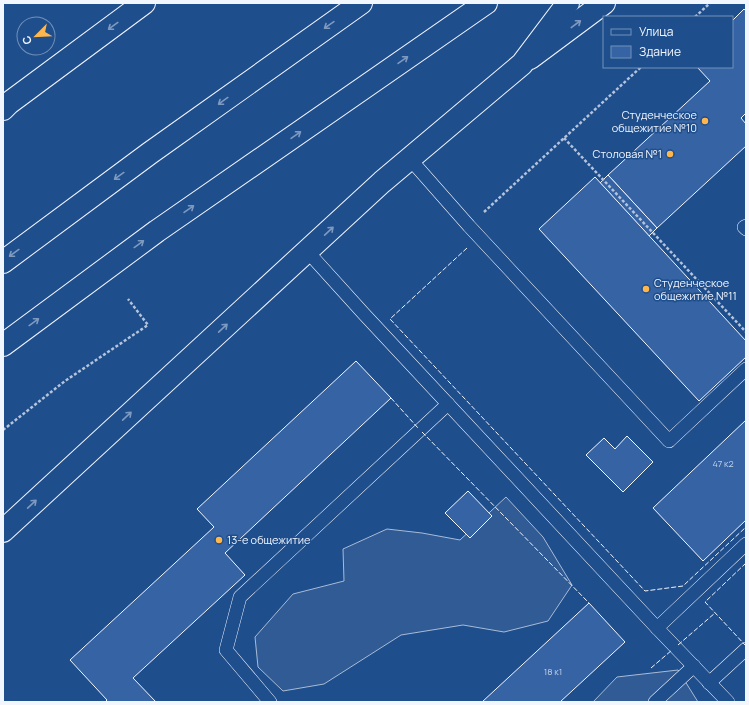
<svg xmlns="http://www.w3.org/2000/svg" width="749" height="705" font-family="Manrope,sans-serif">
<rect width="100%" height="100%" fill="#1f4e8c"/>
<g fill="#305b95" stroke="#a8bbd7">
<path d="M 506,497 L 543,537 L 572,585 L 548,621 L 504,632 L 463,625 L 401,635 L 324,684 L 283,691 L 258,667 L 255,637 L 293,594 L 344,581 L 343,549 L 387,529 L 422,533 L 460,540 Z"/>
<path d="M 678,670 L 698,702 L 593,702 L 617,677 Z"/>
</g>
<g fill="#3563a3" stroke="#f2f6ff">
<path d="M 744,9 L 746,11 L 746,113 L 741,118 L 746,124 L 746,146 L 657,228 L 608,175 L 710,81 L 697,67 L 732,67 L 732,21 Z"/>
<path d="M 608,175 L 657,228 L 649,236 L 600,183 Z"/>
<path d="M 595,177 L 746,341 L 746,357 L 699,401 L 539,229 Z"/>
<path d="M 356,361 L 391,398 L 225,553 L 245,575 L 133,678 L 156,702 L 105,702 L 107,700 L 70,660 L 214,527 L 197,509 Z"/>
<path d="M 746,420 L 746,520 L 703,561 L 653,508 Z"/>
<path d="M 627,436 L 653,462 L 623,492 L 586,455 L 604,438 L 615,449 Z"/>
<path d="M 468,491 L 492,516 L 470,538 L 445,513 Z"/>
<path d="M 589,603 L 625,642 L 560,702 L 482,702 Z"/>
</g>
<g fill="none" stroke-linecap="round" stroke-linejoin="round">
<g stroke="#f2f6ff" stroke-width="14">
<g id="service">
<path d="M 410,159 L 469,226 L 669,441 L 746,369"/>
<path d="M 746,226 L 744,227 L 746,229"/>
<path d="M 307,251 L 364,314 L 657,628 L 728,702"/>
<path d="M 657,628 L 746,544"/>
<path d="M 709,683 L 746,649"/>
<path d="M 270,702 L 226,650 L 240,597 L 448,404"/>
<path d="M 655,702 L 694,666"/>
</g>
</g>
<g stroke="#f2f6ff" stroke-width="24">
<path id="minor" d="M 530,58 L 604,3"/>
</g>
<g stroke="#f2f6ff" stroke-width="24">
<g id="primary">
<path d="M 3,109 L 9,103 L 144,3"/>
<path d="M 3,262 L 150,153 L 361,3"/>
<path d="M 3,345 L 157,231 L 486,3"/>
<path d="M 3,531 L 382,182 L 522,64 L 568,3"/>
</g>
</g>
<g stroke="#b3c4dc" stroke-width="2.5" stroke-dasharray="3 2" stroke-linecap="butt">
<path d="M 695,17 L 710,3"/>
<path d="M 564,138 L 746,332"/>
<path d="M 484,212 L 641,67"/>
<path d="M 3,430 L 65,381 L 148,325 L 128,299"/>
</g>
<use href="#service" stroke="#1f4e8c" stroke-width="13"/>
<use href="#minor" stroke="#1f4e8c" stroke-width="22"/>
<use href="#primary" stroke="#1f4e8c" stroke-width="22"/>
<g stroke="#f2f6ff" stroke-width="1" stroke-dasharray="5 2" stroke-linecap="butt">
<path d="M 467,248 L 390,319 L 645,591 L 683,586 L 746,527"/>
<path d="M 391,398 L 418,428"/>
<path d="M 422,432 L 589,603"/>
<path d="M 746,563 L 705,602 L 746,646"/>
<path d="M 678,645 L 715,613"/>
<path d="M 651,668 L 672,650"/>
</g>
</g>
<defs><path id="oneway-shaft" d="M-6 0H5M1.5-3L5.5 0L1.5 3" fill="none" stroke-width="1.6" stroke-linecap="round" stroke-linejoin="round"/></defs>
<g stroke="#7e9ac0">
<use href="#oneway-shaft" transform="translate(576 24) rotate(-37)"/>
<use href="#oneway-shaft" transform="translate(329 25) rotate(145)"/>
<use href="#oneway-shaft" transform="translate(113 26) rotate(144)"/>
<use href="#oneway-shaft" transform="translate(403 60) rotate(-35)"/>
<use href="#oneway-shaft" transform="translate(223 101) rotate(144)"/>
<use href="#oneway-shaft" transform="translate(296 135) rotate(-35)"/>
<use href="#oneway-shaft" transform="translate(119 176) rotate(144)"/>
<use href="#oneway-shaft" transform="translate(189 209) rotate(-35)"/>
<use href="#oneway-shaft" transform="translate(329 231) rotate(-43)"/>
<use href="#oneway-shaft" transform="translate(139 244) rotate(-36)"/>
<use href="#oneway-shaft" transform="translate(14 253) rotate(144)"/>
<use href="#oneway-shaft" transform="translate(34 322) rotate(-36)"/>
<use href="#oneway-shaft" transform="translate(223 328) rotate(-43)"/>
<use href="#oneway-shaft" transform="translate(127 416) rotate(-43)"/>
<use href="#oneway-shaft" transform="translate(32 504) rotate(-43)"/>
</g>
<g fill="#ffb74d" stroke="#1f4e8c" stroke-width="1.5">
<circle cx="705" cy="121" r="4"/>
<circle cx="670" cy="154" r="4"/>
<circle cx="646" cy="289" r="4"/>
<circle cx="219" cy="540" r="4"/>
</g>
<g text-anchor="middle" stroke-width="3" stroke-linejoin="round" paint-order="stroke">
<g font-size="9" fill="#c3d1e8">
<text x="723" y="467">47 к2</text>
<text x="553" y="675">18 к1</text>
</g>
<g font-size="11" fill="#f2f6ff" stroke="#1f4e8c" text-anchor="end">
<text x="697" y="119">Студенческое<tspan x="697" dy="13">общежитие №10</tspan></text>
<text x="662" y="158">Столовая №1</text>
<text x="654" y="287" text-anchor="start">Студенческое<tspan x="654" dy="13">общежитие №11</tspan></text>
<text x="227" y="544" text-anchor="start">13-е общежитие</text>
</g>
</g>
<rect width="749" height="705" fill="none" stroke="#f2f6ff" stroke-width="8"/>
<rect x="603" y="16" width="130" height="52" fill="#1f4e8c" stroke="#7391ba"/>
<rect x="611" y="29" width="20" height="6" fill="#1f4e8c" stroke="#7391ba"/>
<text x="639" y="36" font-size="12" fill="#f2f6ff">Улица</text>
<rect x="611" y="46" width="20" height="12" fill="#3563a3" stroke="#7391ba"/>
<text x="639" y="56" font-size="12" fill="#f2f6ff">Здание</text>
<g transform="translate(36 36) rotate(246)"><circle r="19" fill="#1f4e8c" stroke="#7391ba"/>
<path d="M0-3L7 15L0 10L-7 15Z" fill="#ffb74d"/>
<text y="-6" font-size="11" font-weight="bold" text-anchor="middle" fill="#f2f6ff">С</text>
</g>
</svg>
